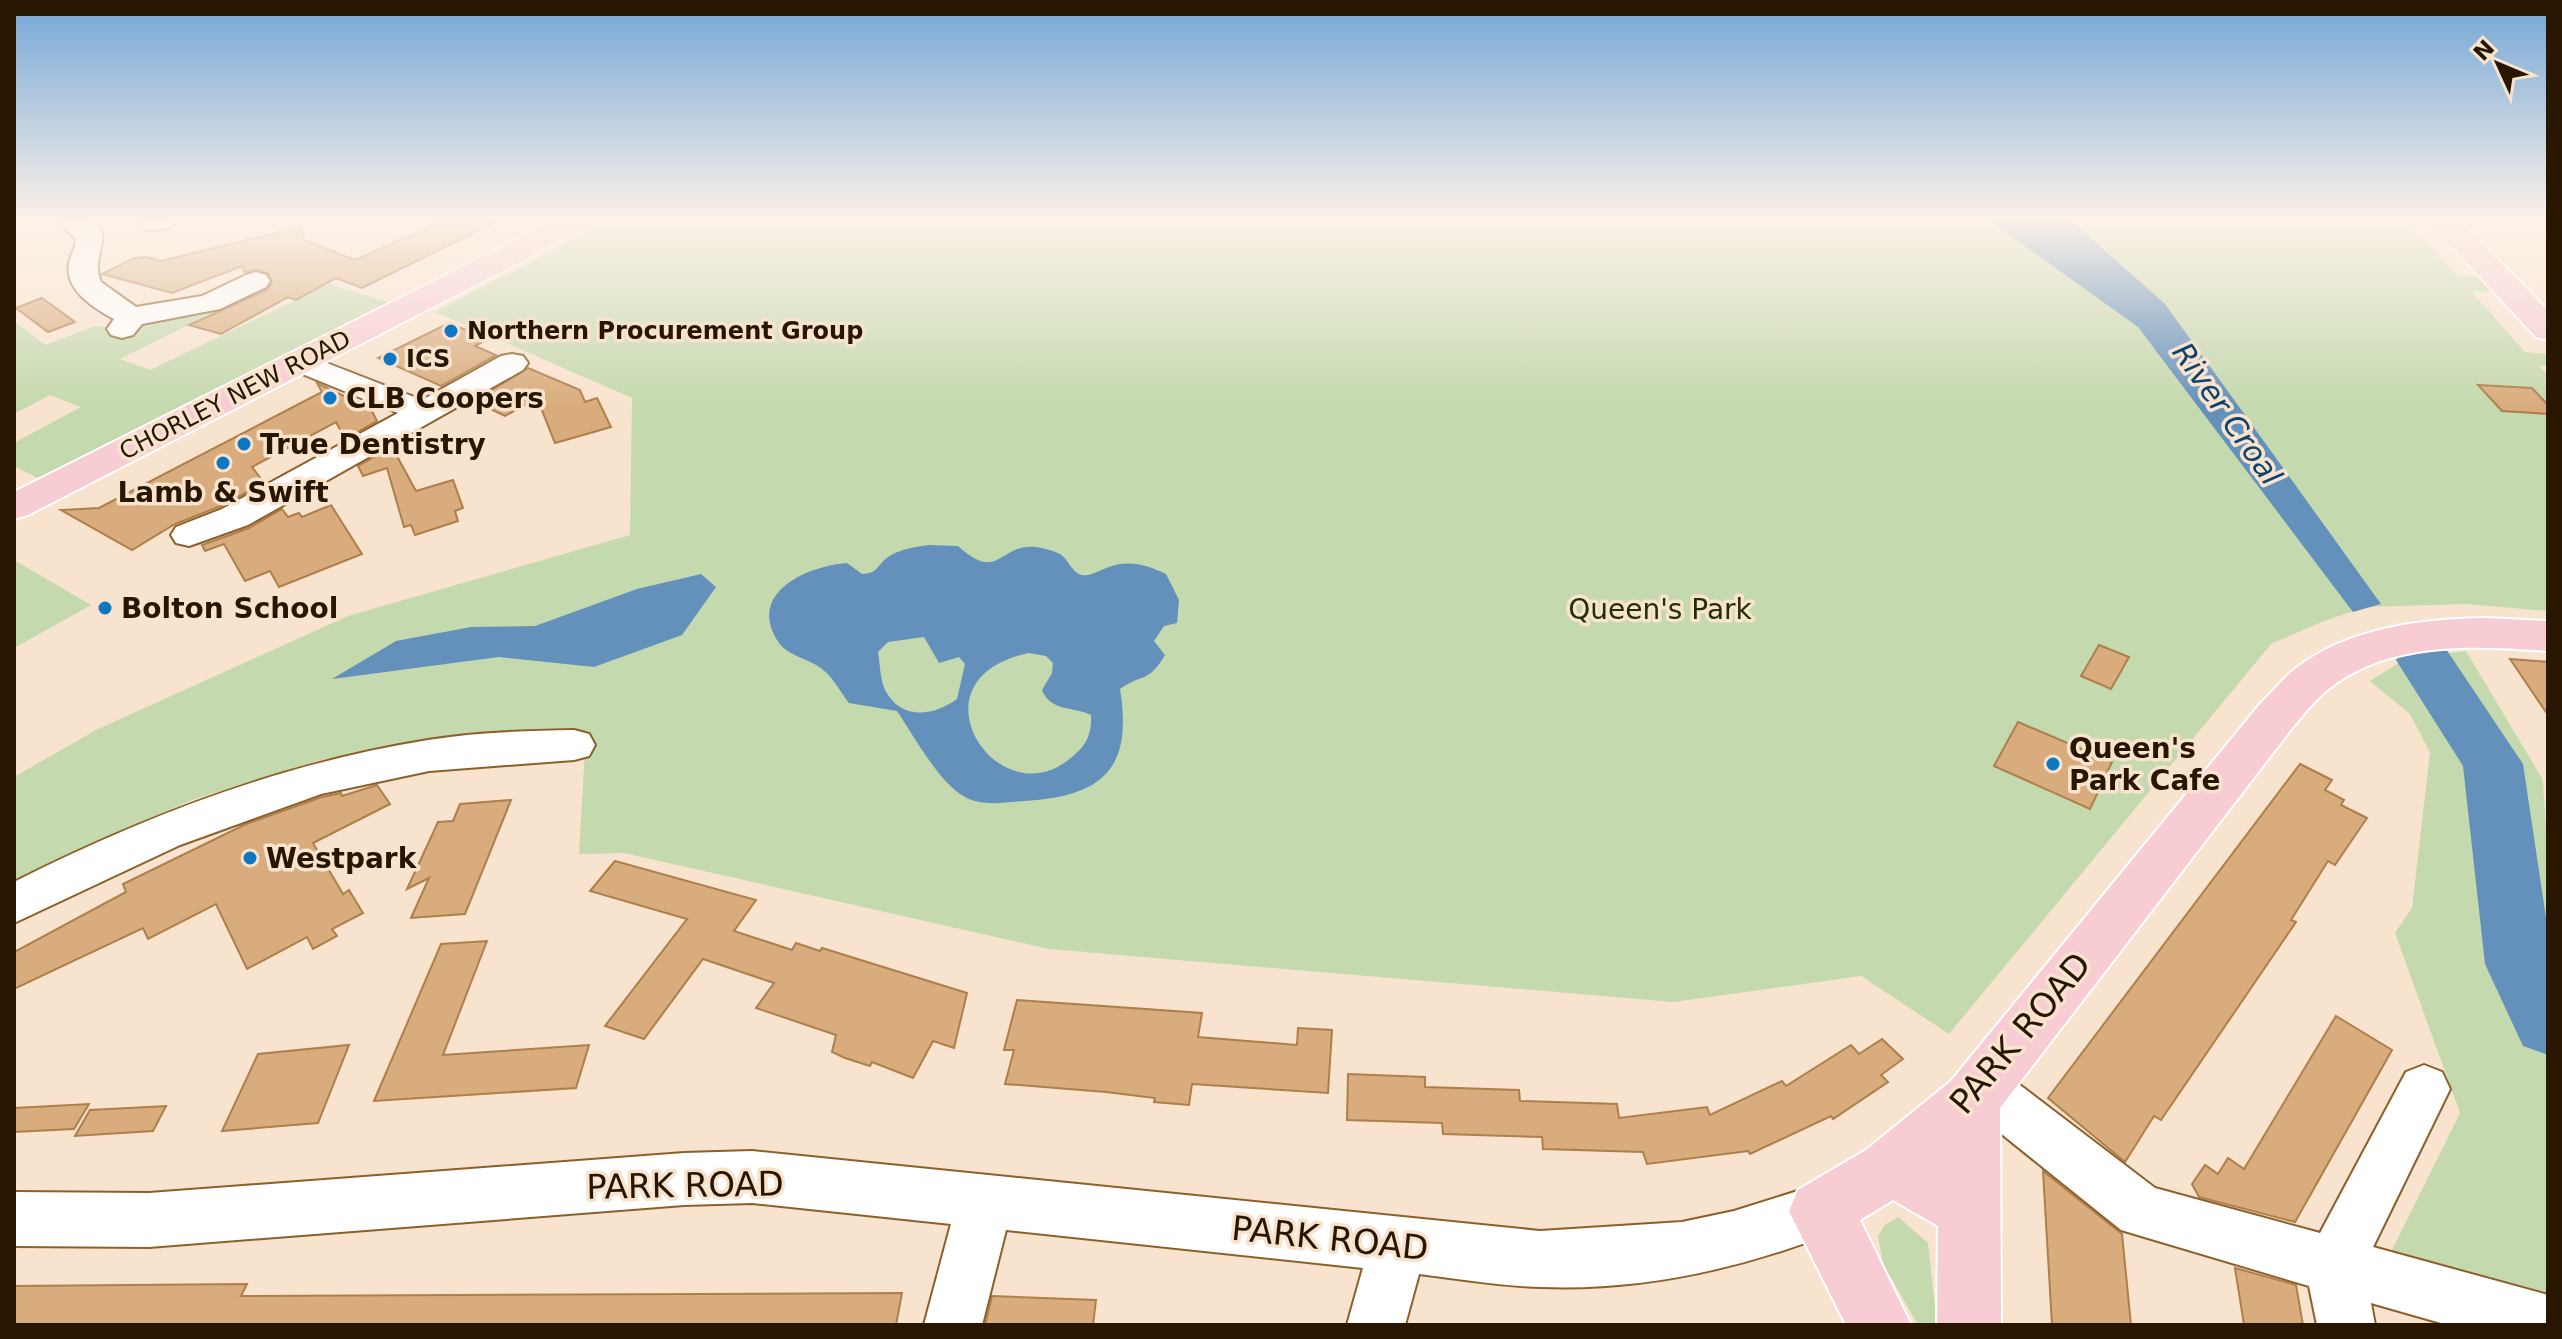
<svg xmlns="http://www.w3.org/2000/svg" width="2562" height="1339" font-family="'DejaVu Sans',sans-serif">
<rect width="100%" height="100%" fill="#f8e3ce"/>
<g fill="#c5d9ae">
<path d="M 616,218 L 2403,218 L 2458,276 L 2492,278 L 2504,292 L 2471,291 L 2525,352 L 2548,354 L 2548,366 L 2539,366 L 2548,375 L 2548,611 L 2466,604 L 2365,607 L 2324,621 L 2271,644 L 1949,1034 L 1861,976 L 1673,1002 L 1049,949 L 624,853 L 579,854 L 586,732 L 437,739 L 317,761 L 192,800 L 114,834 L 14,888 L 14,777 L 96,730 L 348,616 L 630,535 L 632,398 L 435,312 Z"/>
<path d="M 329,284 L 408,308 L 55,487 L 14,466 L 14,443 L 81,407 L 50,395 L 14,414 L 14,321 L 45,345 L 95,326 L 129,329 L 146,319 L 241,299 L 120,359 L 150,370 Z"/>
<path d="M 14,560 L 91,605 L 14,648 Z"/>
<path d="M 2466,651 L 2543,780 L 2548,865 L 2548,1294 L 2391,1252 L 2460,1113 L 2395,933 L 2412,908 L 2430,752 L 2410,714 L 2370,681 L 2407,658 Z"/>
<path d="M 1898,1217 L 1928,1243 L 1937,1325 L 1918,1325 L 1883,1264 L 1878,1236 L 1885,1225 Z"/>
</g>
<g fill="#6491bc" fill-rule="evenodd">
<path d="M 1986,218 L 2068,218 L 2165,304 L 2381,604 L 2353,612 L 2138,327 Z"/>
<path d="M 929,545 L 958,546 C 1000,584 998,543 1036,547 C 1042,548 1055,551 1060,554 C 1068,559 1072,573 1082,575 C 1091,577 1103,568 1112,566 C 1131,560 1149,566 1166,574 L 1179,600 L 1177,623 L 1164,626 L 1154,641 L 1165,655 C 1148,684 1142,673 1120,689 C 1133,769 1103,796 1025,801 C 1005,802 983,807 965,797 C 939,783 914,736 897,711 L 849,703 C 841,693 833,677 822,669 C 810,659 788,656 779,643 C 745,593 807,566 847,563 L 862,574 C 879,573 876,566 888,557 C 900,549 915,547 929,545 ZM 924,637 L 939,663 L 959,657 L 965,664 L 957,699 C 934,716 901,721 885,690 C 880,679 880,663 878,652 L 888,642 ZM 1029,653 L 1046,656 L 1053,663 L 1052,673 L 1042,690 C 1051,712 1073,706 1091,715 C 1092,738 1084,748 1067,761 C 995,815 907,678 1029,653 Z"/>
<path d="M 701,574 L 716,587 L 682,635 L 594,667 L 499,657 L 332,679 L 396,641 L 471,627 L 535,626 L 637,589 Z"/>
</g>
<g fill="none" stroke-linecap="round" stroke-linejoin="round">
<path fill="#6491bc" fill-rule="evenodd" d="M 2424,641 L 2444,646 L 2523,764 L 2548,931 L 2548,1055 L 2523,1046 L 2485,964 L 2463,766 L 2396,660 L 2404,646 Z"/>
</g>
<g fill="#d9ac7d" stroke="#ae7f4a" stroke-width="2">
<path d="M 450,218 L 504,218 L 362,288 L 336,278 L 296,300 L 288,297 L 221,334 L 189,325 L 267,290 L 272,283 L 268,273 L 257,269 L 245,272 L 242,266 L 172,293 L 102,274 L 134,258 L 147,257 L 161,261 L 300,227 L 304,240 L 355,260 Z"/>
<path d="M 42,298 L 75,322 L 48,332 L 16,308 Z"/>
<path d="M 449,323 L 488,339 L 475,346 L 496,355 L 441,386 L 378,358 Z"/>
<path d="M 528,368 L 580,390 L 585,402 L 597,398 L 611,427 L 555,443 L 537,398 L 505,416 L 473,401 Z"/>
<path d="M 317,383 L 371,409 L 377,421 L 345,439 L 336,422 L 252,467 L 264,483 L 221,506 L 175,524 L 132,550 L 61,510 L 99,508 L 322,392 Z"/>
<path d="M 2478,385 L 2532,388 L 2548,405 L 2548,414 L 2502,411 Z"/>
<path d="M 392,447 L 416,491 L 453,480 L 463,508 L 455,511 L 458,521 L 415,535 L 411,525 L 404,527 L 387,468 L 363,476 L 358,466 Z"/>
<path d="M 331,505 L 362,554 L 279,587 L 270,571 L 245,581 L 224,544 L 205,551 L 202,545 L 249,528 L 282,509 L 288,517 L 299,513 L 302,517 Z"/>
<path d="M 2099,645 L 2129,657 L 2111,689 L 2081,676 Z"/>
<path d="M 2510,659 L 2548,662 L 2548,715 Z"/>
<path d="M 2018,722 L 2112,762 L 2090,809 L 1994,766 Z"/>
<path d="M 2300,764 L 2332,780 L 2325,790 L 2344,800 L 2341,805 L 2367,818 L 2335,865 L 2328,861 L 2291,920 L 2296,922 L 2161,1120 L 2154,1116 L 2125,1162 L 2048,1098 Z"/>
<path d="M 377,785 L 390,804 L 313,843 L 343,894 L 349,890 L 363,913 L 332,929 L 337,936 L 313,949 L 307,937 L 247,969 L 216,904 L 148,939 L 143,928 L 14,989 L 14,952 L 126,892 L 123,884 L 246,824 L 322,797 L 341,793 L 342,796 Z"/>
<path d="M 511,800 L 465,914 L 411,918 L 429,878 L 407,889 L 438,822 L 453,821 L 460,804 Z"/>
<path d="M 615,861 L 756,900 L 734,931 L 792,950 L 796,943 L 820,951 L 822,948 L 967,993 L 954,1048 L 933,1041 L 913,1078 L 872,1062 L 870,1066 L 845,1058 L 832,1052 L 836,1035 L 756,1008 L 774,983 L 703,959 L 644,1039 L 605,1026 L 687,919 L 590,891 Z"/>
<path d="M 487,941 L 443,1055 L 589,1045 L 576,1088 L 374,1101 L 441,944 Z"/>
<path d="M 1017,1000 L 1202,1013 L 1198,1037 L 1297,1045 L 1298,1028 L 1332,1030 L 1328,1093 L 1192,1084 L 1189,1105 L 1154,1102 L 1155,1098 L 1106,1092 L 1005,1084 L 1014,1050 L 1004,1050 Z"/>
<path d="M 2336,1016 L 2392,1050 L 2295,1222 L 2199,1197 L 2192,1184 L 2205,1165 L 2218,1174 L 2228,1158 L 2244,1169 Z"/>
<path d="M 1882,1039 L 1903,1059 L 1881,1075 L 1888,1082 L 1833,1119 L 1831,1116 L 1750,1154 L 1748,1151 L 1647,1164 L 1643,1152 L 1543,1149 L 1542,1137 L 1443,1134 L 1442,1123 L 1347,1120 L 1348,1074 L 1425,1077 L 1425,1087 L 1519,1090 L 1520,1101 L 1617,1104 L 1619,1118 L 1707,1107 L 1710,1115 L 1782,1081 L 1786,1086 L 1851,1045 L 1859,1054 Z"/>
<path d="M 349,1045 L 318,1123 L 222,1131 L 258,1054 Z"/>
<path d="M 89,1104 L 74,1129 L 14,1132 L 14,1108 Z"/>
<path d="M 166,1106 L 153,1131 L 75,1136 L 90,1110 Z"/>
<path d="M 2043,1171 L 2122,1234 L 2131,1325 L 2052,1325 Z"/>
<path d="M 2235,1268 L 2296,1285 L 2303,1325 L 2244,1325 Z"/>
<path d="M 247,1284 L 241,1296 L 902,1293 L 896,1325 L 14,1325 L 14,1286 Z"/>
<path d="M 992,1296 L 1096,1300 L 1093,1325 L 985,1325 Z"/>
</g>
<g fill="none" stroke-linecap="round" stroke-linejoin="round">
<g stroke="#8d5f2a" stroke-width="4">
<g id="minor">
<path d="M 55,218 C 135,218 86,248 101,282 L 136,307 L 202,296 L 246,275 L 256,272 L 266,275 L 270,281 L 266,287 L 220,309 L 142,324 L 133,335 L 122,338 L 111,335 L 107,329 L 114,319 C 94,308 64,290 69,263 C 71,254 76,247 76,239 Z"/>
<path d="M 145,218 L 179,218 C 172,229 158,232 145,229 L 141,223 Z"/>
<path d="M 301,353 L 422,400 L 501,356 L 512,354 L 523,356 L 528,363 L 523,370 L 248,525 L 189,546 L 176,543 L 171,535 L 176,527 L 222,509 L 398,413 L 290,369 L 285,362 L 290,355 Z"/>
<path d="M 574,730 L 589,734 L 595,745 L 589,756 L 574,760 L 429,771 L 321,794 L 180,845 L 14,923 L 14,882 C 145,816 283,763 428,740 C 476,732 525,731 574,730 Z"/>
<path d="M 1981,1062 L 1999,1069 L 2155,1188 L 2320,1233 L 2406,1072 L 2424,1065 L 2442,1072 L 2450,1089 L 2373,1247 L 2548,1295 L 2548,1325 L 2448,1325 L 2371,1303 L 2375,1325 L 2317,1325 L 2309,1286 L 2121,1230 L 1963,1103 L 1955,1086 L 1963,1069 Z"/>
<path d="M 752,1151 L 1540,1231 L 1682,1222 L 1734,1211 L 1820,1184 L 1840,1192 L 1848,1211 L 1840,1230 C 1744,1268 1645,1291 1541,1287 C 1500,1286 1459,1279 1419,1274 L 1405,1325 L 1347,1325 L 1363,1268 L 1006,1230 L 982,1325 L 924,1325 L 951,1224 L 752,1203 L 684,1205 L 149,1247 L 14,1246 L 14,1192 L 149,1193 L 684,1153 Z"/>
</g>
</g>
<g stroke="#fff" stroke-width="4">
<g id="major">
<path d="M 560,218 L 599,218 L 594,224 L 28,515 L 14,519 L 14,492 Z"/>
<path d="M 2425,218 L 2457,218 L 2548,311 L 2548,340 L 2536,337 Z"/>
<path d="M 2487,618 L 2548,621 L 2548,651 C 2473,646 2388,640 2326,691 C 2313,702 2303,715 2292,728 L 2000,1108 L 2001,1325 L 1937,1325 L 1938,1226 L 1893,1200 L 1860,1220 L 1911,1325 L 1846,1325 L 1789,1211 L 1798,1190 L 1866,1150 L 1951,1081 L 2260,704 C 2272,693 2282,679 2295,669 C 2349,627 2422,619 2487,618 Z"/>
</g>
</g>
<use href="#minor" fill="#fff" fill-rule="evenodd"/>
<use href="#major" fill="#f7ccd3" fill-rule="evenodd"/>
</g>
<linearGradient id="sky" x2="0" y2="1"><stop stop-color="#73a6d6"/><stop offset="0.54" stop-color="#fcf2e9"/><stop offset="1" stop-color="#fcf2e9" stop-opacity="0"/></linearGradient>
<rect width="2562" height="406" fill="url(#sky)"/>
<g fill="#0f77c2" stroke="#f8e3ce" stroke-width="3">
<circle cx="451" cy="331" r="8"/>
<circle cx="390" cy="359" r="8"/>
<circle cx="330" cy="398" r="8"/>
<circle cx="244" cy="444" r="8"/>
<circle cx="223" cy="463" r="8"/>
<circle cx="105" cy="608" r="8"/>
<circle cx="2053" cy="764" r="8"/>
<circle cx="250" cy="858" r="8"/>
</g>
<g text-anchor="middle" stroke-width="7" stroke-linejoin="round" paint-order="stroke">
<g font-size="24" font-weight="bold" fill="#281601" stroke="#f8e3ce" text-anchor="start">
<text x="467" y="339">Northern Procurement Group</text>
<text x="406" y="367">ICS</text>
</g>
<g font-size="24" fill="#281601" stroke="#f8e3ce">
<text transform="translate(235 395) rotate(-27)" y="8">CHORLEY NEW ROAD</text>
</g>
<g font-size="28" font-weight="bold" fill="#281601" stroke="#f8e3ce" text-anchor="start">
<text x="346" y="408">CLB Coopers</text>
<text x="260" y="454">True Dentistry</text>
<text x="223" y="502" text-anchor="middle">Lamb &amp; Swift</text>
<text x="121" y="618">Bolton School</text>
<text x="2069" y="758">Queen's<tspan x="2069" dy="32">Park Cafe</tspan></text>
<text x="266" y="868">Westpark</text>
</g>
<g font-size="28" fill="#203005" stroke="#f8e3ce">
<text x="1660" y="619">Queen's Park</text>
</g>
<g font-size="30" font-style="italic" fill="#0d426c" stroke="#f8e3ce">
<text transform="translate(2227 414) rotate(55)" y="10">River Croal</text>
</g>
<g font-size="34" fill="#281601" stroke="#f8e3ce">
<text transform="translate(2020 1033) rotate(-50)" y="12">PARK ROAD</text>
<text transform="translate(685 1185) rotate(-1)" y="12">PARK ROAD</text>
<text transform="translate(1330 1238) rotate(6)" y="12">PARK ROAD</text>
</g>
</g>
<rect width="2562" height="1339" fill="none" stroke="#281601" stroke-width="32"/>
<g transform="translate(2498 64) rotate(314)" stroke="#f8e3ce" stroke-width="6" paint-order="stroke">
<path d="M0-6L14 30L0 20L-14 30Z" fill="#281601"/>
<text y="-12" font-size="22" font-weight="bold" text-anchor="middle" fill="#281601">N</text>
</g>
</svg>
